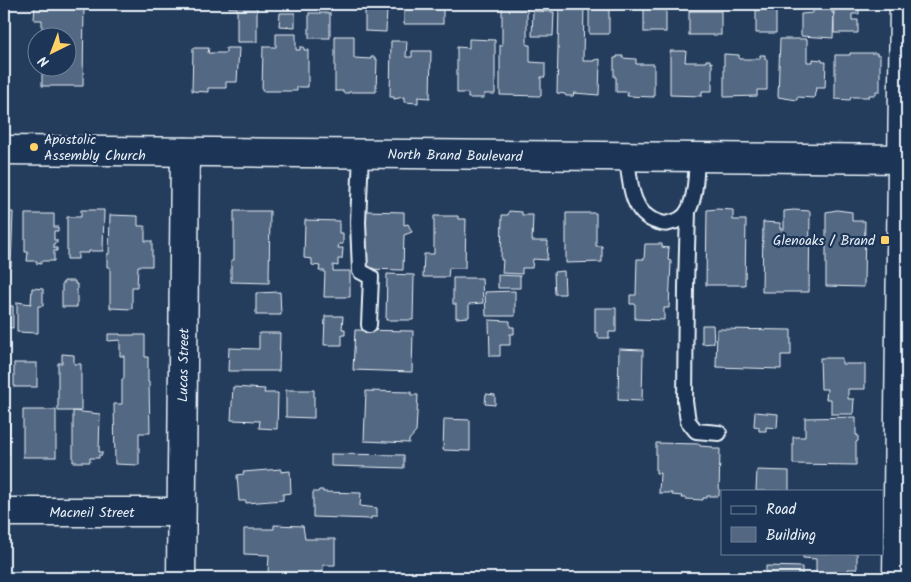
<svg xmlns="http://www.w3.org/2000/svg" width="911" height="582" font-family="Kalam,sans-serif">
<rect width="100%" height="100%" fill="#253d5d"/>
<filter id="ink" filterUnits="userSpaceOnUse"><feTurbulence type="fractalNoise" baseFrequency=".02" numOctaves="2"/><feDisplacementMap in="SourceGraphic" scale="10" xChannelSelector="R" yChannelSelector="G"/><feConvolveMatrix kernelMatrix="1 2 1 2 8 2 1 2 1" color-interpolation-filters="sRGB"/></filter>
<g filter="url(#ink)">
<g fill="#536782" stroke="#e8f1f8">
<path d="M 35,4 L 84,4 L 83,86 L 42,86 L 42,68 L 68,68 L 68,38 L 42,38 L 42,20 L 34,20 Z"/>
<path d="M 229,4 L 257,4 L 257,42 L 237,42 L 237,8 L 229,8 Z"/>
<rect x="404" y="4" width="39" height="20"/>
<path d="M 502,4 L 527,4 L 527,45 L 530,45 L 530,62 L 545,63 L 545,77 L 541,77 L 541,96 L 500,95 L 500,45 L 502,46 Z"/>
<path d="M 559,4 L 584,4 L 583,61 L 594,61 L 594,60 L 600,59 L 599,95 L 574,93 L 573,96 L 566,96 L 565,94 L 557,93 Z"/>
<path d="M 587,4 L 609,4 L 609,34 L 589,34 L 589,10 L 587,10 Z"/>
<path d="M 813,4 L 832,4 L 832,13 L 834,13 L 833,38 L 801,36 L 801,14 L 813,13 Z"/>
<path d="M 834,4 L 859,4 L 859,14 L 852,14 L 852,20 L 858,20 L 858,33 L 834,33 Z"/>
<path d="M 365,7 L 387,8 L 386,32 L 365,31 Z"/>
<rect x="644" y="7" width="22" height="25"/>
<path d="M 776,9 L 776,33 L 756,33 L 756,10 Z"/>
<path d="M 533,11 L 554,12 L 553,36 L 532,36 Z"/>
<rect x="689" y="11" width="32" height="24"/>
<path d="M 280,13 L 295,13 L 295,27 L 279,26 Z"/>
<rect x="309" y="13" width="21" height="25"/>
<path d="M 276,34 L 296,34 L 296,50 L 300,50 L 300,47 L 304,47 L 304,50 L 308,50 L 308,87 L 297,87 L 297,91 L 262,91 L 263,47 L 276,47 Z"/>
<path d="M 335,36 L 354,36 L 354,58 L 371,59 L 371,57 L 375,57 L 375,59 L 377,59 L 376,92 L 349,92 L 349,93 L 343,93 L 343,91 L 335,91 Z"/>
<path d="M 469,39 L 495,40 L 495,94 L 484,94 L 484,98 L 468,98 L 468,93 L 457,93 L 457,47 L 469,48 Z"/>
<path d="M 780,39 L 807,39 L 807,62 L 813,62 L 813,59 L 822,60 L 822,62 L 826,62 L 825,88 L 816,88 L 814,98 L 797,97 L 797,100 L 778,97 Z"/>
<path d="M 391,41 L 407,41 L 406,57 L 412,57 L 412,51 L 431,51 L 430,98 L 418,97 L 418,103 L 404,102 L 404,97 L 394,99 L 394,97 L 390,97 Z"/>
<path d="M 193,48 L 209,48 L 208,53 L 226,53 L 226,48 L 239,48 L 237,82 L 226,82 L 226,88 L 208,88 L 208,92 L 192,91 Z"/>
<path d="M 670,51 L 686,51 L 685,62 L 706,62 L 706,60 L 710,60 L 710,63 L 712,62 L 712,91 L 702,91 L 702,96 L 670,95 Z"/>
<path d="M 850,53 L 877,53 L 877,55 L 880,55 L 880,91 L 876,91 L 876,95 L 869,95 L 869,97 L 851,97 L 850,100 L 835,99 L 835,55 L 850,55 Z"/>
<path d="M 724,54 L 739,55 L 739,59 L 760,59 L 760,55 L 765,55 L 765,59 L 767,59 L 767,90 L 757,90 L 757,96 L 724,97 Z"/>
<path d="M 617,56 L 623,56 L 622,58 L 636,59 L 636,64 L 654,64 L 654,97 L 627,96 L 628,92 L 616,92 L 616,77 L 614,77 L 614,58 L 617,58 Z"/>
<path d="M 717,209 L 733,210 L 733,220 L 746,220 L 745,285 L 706,285 L 707,210 Z"/>
<path d="M 81,210 L 104,210 L 103,251 L 89,251 L 89,253 L 78,253 L 78,259 L 67,259 L 67,217 L 81,217 Z"/>
<path d="M 794,210 L 810,211 L 809,292 L 762,292 L 763,222 L 780,223 L 780,229 L 784,229 L 784,211 Z"/>
<path d="M 837,210 L 852,212 L 852,221 L 865,221 L 864,287 L 826,286 L 826,212 Z"/>
<path d="M 234,211 L 270,211 L 269,283 L 231,282 L 231,260 L 234,260 Z"/>
<path d="M 366,211 L 404,212 L 404,225 L 408,224 L 412,232 L 404,235 L 403,270 L 366,269 L 366,242 L 364,243 L 364,233 L 366,233 Z"/>
<path d="M 509,211 L 522,212 L 522,215 L 533,215 L 532,241 L 548,241 L 547,260 L 533,259 L 532,268 L 522,268 L 522,274 L 502,273 L 503,260 L 501,260 L 502,215 L 508,215 Z"/>
<path d="M 4,212 L 13,212 L 11,267 L 4,267 Z"/>
<path d="M 566,213 L 596,213 L 596,246 L 602,246 L 602,262 L 566,263 Z"/>
<path d="M 25,214 L 54,214 L 54,227 L 58,227 L 58,231 L 54,231 L 54,240 L 57,240 L 57,243 L 54,243 L 54,248 L 57,248 L 57,251 L 54,251 L 54,261 L 41,261 L 41,264 L 36,263 L 37,261 L 27,261 L 28,252 L 25,252 Z"/>
<path d="M 110,215 L 138,216 L 138,226 L 145,226 L 145,241 L 152,241 L 152,266 L 138,266 L 137,287 L 132,287 L 132,309 L 110,308 L 110,267 L 107,267 L 107,254 L 109,254 Z"/>
<path d="M 434,216 L 458,216 L 458,219 L 466,219 L 465,268 L 449,268 L 448,277 L 423,277 L 424,254 L 434,254 Z"/>
<path d="M 305,220 L 339,221 L 339,233 L 343,233 L 343,244 L 339,244 L 338,248 L 343,248 L 342,259 L 338,259 L 338,266 L 333,265 L 333,271 L 350,271 L 350,297 L 324,297 L 325,271 L 319,271 L 320,266 L 312,265 L 312,259 L 304,258 Z"/>
<path d="M 645,244 L 662,244 L 662,247 L 669,248 L 668,260 L 671,261 L 669,308 L 664,308 L 664,320 L 635,319 L 635,304 L 630,304 L 630,295 L 636,295 L 637,259 L 644,259 Z"/>
<path d="M 564,271 L 565,294 L 555,294 L 554,272 Z"/>
<path d="M 387,274 L 414,275 L 413,320 L 386,320 Z"/>
<path d="M 498,275 L 520,276 L 520,288 L 498,288 Z"/>
<path d="M 453,278 L 482,278 L 483,303 L 469,304 L 469,317 L 456,318 L 456,304 L 453,304 Z"/>
<path d="M 64,281 L 75,281 L 75,284 L 77,284 L 77,307 L 62,307 L 62,283 L 64,283 Z"/>
<path d="M 32,288 L 43,289 L 43,306 L 38,306 L 38,333 L 17,332 L 17,302 L 31,304 Z"/>
<path d="M 515,291 L 515,316 L 486,316 L 485,292 Z"/>
<path d="M 280,292 L 281,315 L 256,315 L 256,293 Z"/>
<path d="M 4,306 L 13,306 L 13,328 L 4,327 Z"/>
<path d="M 595,308 L 616,308 L 616,332 L 609,332 L 609,338 L 598,338 L 598,333 L 595,333 Z"/>
<path d="M 325,316 L 343,316 L 342,329 L 345,329 L 345,335 L 342,335 L 342,345 L 324,345 Z"/>
<path d="M 489,320 L 510,321 L 510,327 L 514,327 L 514,334 L 510,334 L 510,345 L 500,345 L 500,356 L 490,356 Z"/>
<path d="M 702,325 L 713,325 L 714,343 L 702,344 Z"/>
<path d="M 717,329 L 791,330 L 791,355 L 781,355 L 781,369 L 716,367 Z"/>
<path d="M 355,330 L 413,331 L 412,372 L 353,370 Z"/>
<path d="M 259,333 L 280,333 L 279,371 L 228,371 L 229,348 L 259,349 Z"/>
<path d="M 108,334 L 120,334 L 120,335 L 145,335 L 145,357 L 148,357 L 148,382 L 149,382 L 150,433 L 139,433 L 139,465 L 115,464 L 114,404 L 122,404 L 122,379 L 124,379 L 124,356 L 120,356 L 120,340 L 108,341 Z"/>
<path d="M 619,349 L 643,350 L 642,401 L 618,400 Z"/>
<path d="M 62,354 L 74,355 L 74,364 L 81,364 L 81,411 L 58,411 L 58,363 L 62,363 Z"/>
<path d="M 820,358 L 842,358 L 842,364 L 865,364 L 865,389 L 848,389 L 848,399 L 854,399 L 853,414 L 831,414 L 831,399 L 826,399 L 827,389 L 821,389 Z"/>
<rect x="14" y="363" width="23" height="24"/>
<path d="M 233,387 L 265,389 L 264,393 L 278,393 L 277,429 L 259,428 L 260,421 L 231,420 Z"/>
<path d="M 286,390 L 314,390 L 314,418 L 286,417 Z"/>
<path d="M 366,391 L 411,392 L 411,395 L 418,395 L 416,432 L 409,440 L 409,443 L 364,441 Z"/>
<path d="M 486,394 L 495,395 L 495,405 L 485,404 Z"/>
<path d="M 4,408 L 10,408 L 9,456 L 4,456 Z"/>
<rect x="23" y="410" width="33" height="47"/>
<path d="M 73,411 L 100,414 L 99,452 L 102,452 L 102,455 L 99,455 L 99,458 L 90,458 L 90,462 L 73,462 Z"/>
<path d="M 755,412 L 778,414 L 777,428 L 766,427 L 766,431 L 759,431 L 759,427 L 754,426 Z"/>
<path d="M 856,417 L 856,435 L 858,435 L 858,441 L 856,442 L 856,465 L 793,464 L 793,437 L 805,437 L 805,418 Z"/>
<path d="M 444,419 L 470,420 L 470,451 L 443,450 Z"/>
<path d="M 656,443 L 700,444 L 700,446 L 713,447 L 713,449 L 720,449 L 719,496 L 707,496 L 707,498 L 703,498 L 703,500 L 686,499 L 686,498 L 681,498 L 682,496 L 672,495 L 672,493 L 659,493 L 660,473 L 656,473 Z"/>
<path d="M 331,454 L 404,455 L 404,468 L 331,466 Z"/>
<path d="M 281,469 L 281,472 L 290,471 L 291,493 L 283,494 L 283,500 L 246,503 L 246,501 L 239,501 L 237,475 L 244,474 L 243,472 Z"/>
<path d="M 757,470 L 789,471 L 789,491 L 756,491 Z"/>
<path d="M 319,490 L 323,490 L 323,492 L 361,493 L 360,506 L 377,508 L 377,517 L 371,517 L 371,519 L 313,517 L 313,492 L 318,492 Z"/>
<path d="M 274,525 L 303,526 L 305,539 L 335,539 L 335,565 L 323,565 L 323,576 L 270,575 L 270,573 L 268,573 L 269,555 L 244,554 L 244,529 L 274,529 Z"/>
<path d="M 803,553 L 857,553 L 857,569 L 848,569 L 849,576 L 838,575 L 838,578 L 816,578 L 816,559 L 803,558 Z"/>
<path d="M 766,566 L 802,567 L 802,578 L 766,578 Z"/>
</g>
<g fill="none" stroke-linecap="round" stroke-linejoin="round">
<g stroke="#e8f1f8" stroke-width="18">
<g id="lane">
<path d="M 361,154 L 358,222 L 360,271 L 371,277 L 369,325"/>
<path d="M 627,157 C 630,181 630,214 658,222 C 662,223 665,225 669,223 C 676,222 684,218 688,211 C 696,197 696,173 697,157"/>
<path d="M 688,211 L 686,287 L 685,401 L 688,421 L 696,431 L 719,433"/>
</g>
</g>
<g stroke="#e8f1f8" stroke-width="31">
<g id="street">
<path d="M 4,150 L 907,159"/>
<path d="M 4,512 L 181,512"/>
<path d="M 181,578 L 185,152"/>
</g>
</g>
<g stroke="#e8f1f8" stroke-width="31">
<path id="secondary" d="M 897,578 L 904,4"/>
</g>
<use href="#lane" stroke="#1d3557" stroke-width="14"/>
<use href="#street" stroke="#1d3557" stroke-width="28"/>
<use href="#secondary" stroke="#1d3557" stroke-width="28"/>
</g>
</g>
<g fill="#ffd166" stroke="#1d3557" stroke-width="2">
<circle cx="34" cy="147" r="5"/>
<rect x="880" y="235" width="10" height="10" rx="2.5"/>
</g>
<g text-anchor="middle" stroke-width="4.5" stroke-linejoin="round" paint-order="stroke">
<g font-size="14" fill="#e8f1f8" stroke="#1d3557" text-anchor="start">
<text x="44" y="144">Apostolic<tspan x="44" dy="16">Assembly Church</tspan></text>
<text x="875" y="245" text-anchor="end">Glenoaks / Brand</text>
</g>
<g font-size="14" fill="#e8f1f8" stroke="#1d3557">
<text transform="translate(455 155) rotate(1)" y="5">North Brand Boulevard</text>
<text transform="translate(183 365) rotate(-89)" y="5">Lucas Street</text>
<text x="92" y="517">Macneil Street</text>
</g>
</g>
<rect width="911" height="582" fill="none" stroke="#1d3557" stroke-width="20"/>
<rect x="10" y="10" width="891" height="562" fill="none" stroke="#e8f1f8" stroke-width="2" filter="url(#ink)"/>
<rect x="721" y="490" width="162" height="65" fill="#1d3557" stroke="#6e8097"/>
<rect x="731" y="506" width="25" height="8" fill="#1d3557" stroke="#6e8097"/>
<text x="766" y="514" font-size="15" fill="#e8f1f8">Road</text>
<rect x="731" y="527" width="25" height="15" fill="#536782" stroke="#6e8097"/>
<text x="766" y="540" font-size="15" fill="#e8f1f8">Building</text>
<g transform="translate(52 52) rotate(222)"><circle r="24" fill="#1d3557" stroke="#6e8097"/>
<path d="M0-4L9 19L0 12L-9 19Z" fill="#ffd166"/>
<text y="-8" font-size="14" font-weight="bold" text-anchor="middle" fill="#e8f1f8">N</text>
</g>
</svg>
